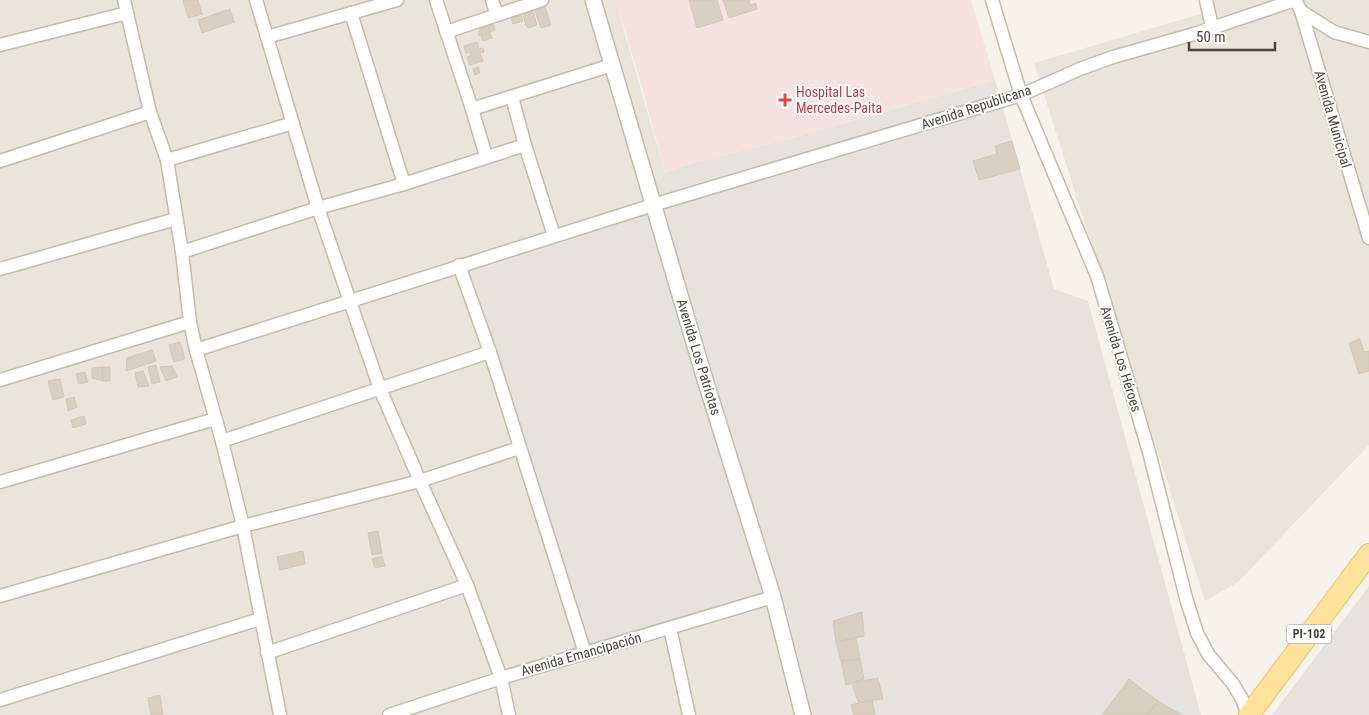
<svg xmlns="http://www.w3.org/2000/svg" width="1369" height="715" font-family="'Roboto Condensed',sans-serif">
<rect width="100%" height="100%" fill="#f6f3ec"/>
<g fill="#eae5da">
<path d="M 0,0 L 615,0 L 665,173 L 630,220 L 472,273 L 780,585 L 812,715 L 0,715 Z"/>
<path d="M 1200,0 L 1369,0 L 1369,445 L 1238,582 L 1205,601 L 1034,63 L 1204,13 Z"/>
</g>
<g fill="#e6e2dd">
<path d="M 995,80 L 1054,289 L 1088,301 L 1201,715 L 812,715 L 780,585 L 585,647 L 472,273 L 630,220 L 665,173 L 693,163 L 796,137 Z"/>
<path d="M 1369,586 L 1369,715 L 1272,715 Z"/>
</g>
<path fill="#f6e3e0" d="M 615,0 L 971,0 L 995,80 L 796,137 L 693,163 L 665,173 L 639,76 Z"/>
<g fill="#d8cfc1" stroke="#d3c7b4">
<path d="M 183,0 L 198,0 L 202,14 L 188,18 Z"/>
<path d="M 689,0 L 717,0 L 723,20 L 697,28 Z"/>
<path d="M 723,0 L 749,0 L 750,5 L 756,3 L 757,9 L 729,18 Z"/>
<path d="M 545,7 L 551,25 L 541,28 L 535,11 Z"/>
<path d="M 230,9 L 234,22 L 202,33 L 198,20 Z"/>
<path d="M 533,11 L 537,25 L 528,28 L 527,25 L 526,26 L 523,14 Z"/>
<path d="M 521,15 L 523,21 L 513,24 L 511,18 Z"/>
<path d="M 493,24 L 495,30 L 490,32 L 492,38 L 483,41 L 481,35 L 479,36 L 478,32 L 480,31 L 479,29 Z"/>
<path d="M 477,42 L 479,49 L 483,48 L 484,52 L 480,53 L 483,61 L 470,65 L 467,57 L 471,56 L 470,52 L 466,53 L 464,46 Z"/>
<path d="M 478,67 L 480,73 L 475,75 L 473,69 Z"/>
<path d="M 1012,141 L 1020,169 L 979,180 L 973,161 L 997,154 L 995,146 Z"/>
<path d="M 1360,339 L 1364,352 L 1369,351 L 1369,371 L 1359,374 L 1349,343 Z"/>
<path d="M 180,342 L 185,359 L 174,362 L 169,345 Z"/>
<path d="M 152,350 L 156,361 L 126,371 L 127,358 Z"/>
<path d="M 156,365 L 160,382 L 152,384 L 148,367 Z"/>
<path d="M 172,366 L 177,377 L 166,381 L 160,367 Z"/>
<path d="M 102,367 L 110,367 L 110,381 L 103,381 Z"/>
<path d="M 102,367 L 103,381 L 92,378 L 92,368 Z"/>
<path d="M 143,371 L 149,386 L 138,387 L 135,373 Z"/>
<path d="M 85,372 L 88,382 L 79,384 L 76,374 Z"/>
<path d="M 60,379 L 64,397 L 53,400 L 48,381 Z"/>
<path d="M 74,397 L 77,407 L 68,411 L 66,399 Z"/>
<path d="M 84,416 L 86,424 L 73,428 L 71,420 Z"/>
<path d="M 378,531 L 382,553 L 372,555 L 368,533 Z"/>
<path d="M 303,551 L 305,564 L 280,570 L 277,557 Z"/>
<path d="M 382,556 L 385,566 L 375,568 L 372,559 Z"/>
<path d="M 862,612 L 864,636 L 836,642 L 833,621 Z"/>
<path d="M 856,638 L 860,659 L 841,661 L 836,642 Z"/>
<path d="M 860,659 L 864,679 L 846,685 L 841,661 Z"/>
<path d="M 878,678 L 883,699 L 858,702 L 852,683 Z"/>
<path d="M 1129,679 L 1158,701 L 1148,715 L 1102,715 Z"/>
<path d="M 160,695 L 163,715 L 151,715 L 148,698 Z"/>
<path d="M 872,700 L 875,715 L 854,715 L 851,705 Z"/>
<path d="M 1158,701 L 1182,715 L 1148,715 Z"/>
</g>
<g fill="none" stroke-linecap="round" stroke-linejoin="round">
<g stroke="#c2bbae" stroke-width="15">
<g id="minor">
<path d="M 124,0 L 150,112 L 167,160 L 182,252 L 190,322 L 196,350 L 222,441 L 243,526 L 280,715"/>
<path d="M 256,0 L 318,208 L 380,389 L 420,481 L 467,585 L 501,678 L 509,715"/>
<path d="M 436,0 L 472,109 L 486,156"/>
<path d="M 492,0 L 497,15"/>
<path d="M 992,0 L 1021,95 L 1097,276 L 1149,452 L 1186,598 L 1197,633 L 1208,654 L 1233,684 L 1242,699 L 1248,715"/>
<path d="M 1206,0 L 1212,27"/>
<path d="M 1295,0 L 1301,11 L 1369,238"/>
<path d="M 1301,11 L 1334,32 L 1369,42"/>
<path d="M 351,13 L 404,184"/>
<path d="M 446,32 L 542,0"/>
<path d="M 267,37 L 397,0"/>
<path d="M 0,45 L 127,13"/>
<path d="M 512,97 L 525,145 L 554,236"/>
<path d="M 472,109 L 612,65"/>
<path d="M 167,160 L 293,123"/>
<path d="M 0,161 L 150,112"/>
<path d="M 182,252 L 318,208 L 404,184 L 525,145"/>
<path d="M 459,265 L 490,352 L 585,653"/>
<path d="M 0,269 L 176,219"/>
<path d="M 196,350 L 653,205 L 1021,95 L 1080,69 L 1113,57 L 1194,34 L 1295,0"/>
<path d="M 0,380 L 190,322"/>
<path d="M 222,441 L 490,352"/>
<path d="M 0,482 L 215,419"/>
<path d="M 0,596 L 243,526 L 420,481 L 519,448"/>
<path d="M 670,628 L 689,715"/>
<path d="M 267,653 L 467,585"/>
<path d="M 0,700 L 260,619"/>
<path d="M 389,715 L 501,678 L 773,597"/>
</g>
</g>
<g stroke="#c2bbae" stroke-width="18">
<path id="tertiary" d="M 593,0 L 703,373 L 773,597 L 803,715"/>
</g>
<g stroke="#e6c16a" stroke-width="22">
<path id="primary" d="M 1249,715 L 1369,554"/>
</g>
<use href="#minor" stroke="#fff" stroke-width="12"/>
<use href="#tertiary" stroke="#fff" stroke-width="15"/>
<use href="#primary" stroke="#ffe39c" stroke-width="20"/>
</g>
<path fill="#e0444e" stroke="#fff" stroke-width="2" d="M782.5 92.5h5v5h5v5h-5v5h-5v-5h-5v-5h5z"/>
<g text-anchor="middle" stroke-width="4" stroke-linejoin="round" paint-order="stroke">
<rect fill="#fff" stroke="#817c74" stroke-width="1" x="1286.5" y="624.5" width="45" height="19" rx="4"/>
<g font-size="12" font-weight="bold" fill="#4b4439">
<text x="1309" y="638">PI-102</text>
</g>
<g font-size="14" fill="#be3a42" stroke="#fff" text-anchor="start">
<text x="796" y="97">Hospital Las<tspan x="796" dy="16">Mercedes-Paita</tspan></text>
</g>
<g font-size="14" fill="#4b4439" stroke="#fff">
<text transform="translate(976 107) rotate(-18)" y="5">Avenida Republicana</text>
<text transform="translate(1333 119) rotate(74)" y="5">Avenida Municipal</text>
<text transform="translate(699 357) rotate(73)" y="5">Avenida Los Patriotas</text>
<text transform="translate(1121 359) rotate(73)" y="5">Avenida Los Héroes</text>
<text transform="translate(581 654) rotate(-16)" y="5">Avenida Emancipación</text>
</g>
</g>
<path d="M1189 42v8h86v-8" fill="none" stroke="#4b4439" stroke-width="2.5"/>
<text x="1196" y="42" font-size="15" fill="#4b4439" stroke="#ffffff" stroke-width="4" paint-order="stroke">50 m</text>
</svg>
